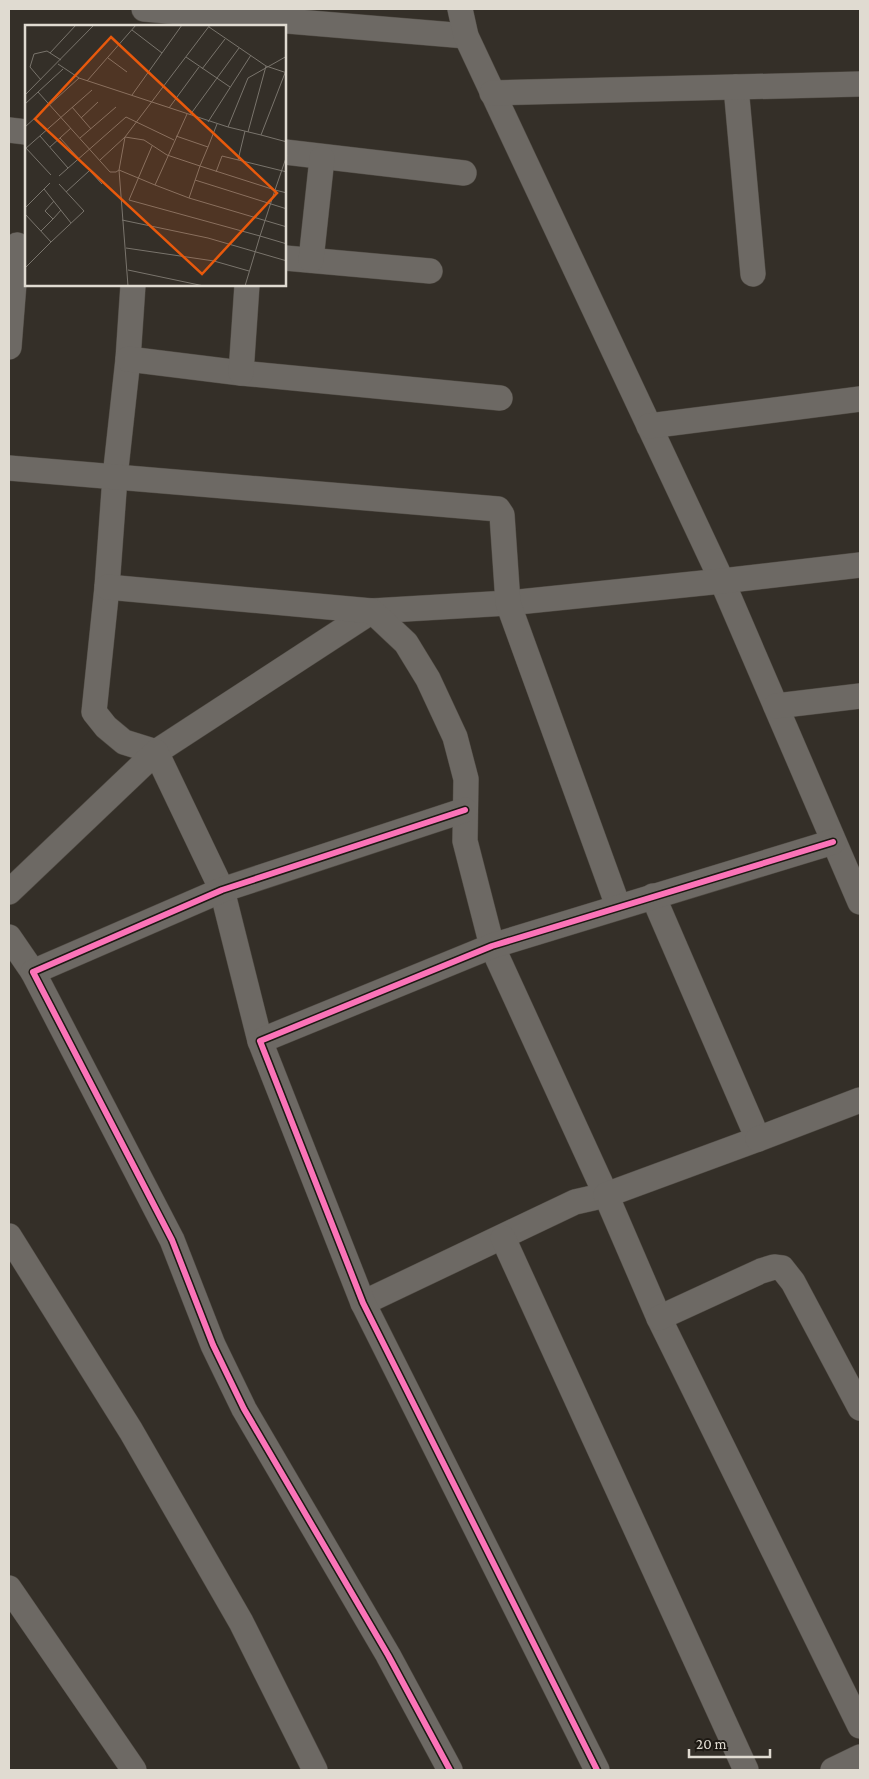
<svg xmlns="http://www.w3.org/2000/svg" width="869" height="1779" font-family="'Crimson Pro',serif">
<rect width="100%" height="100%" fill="#342f28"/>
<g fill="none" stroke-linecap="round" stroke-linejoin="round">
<g stroke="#4f4a43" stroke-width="26">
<g id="minor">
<path d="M 144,9 L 466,36"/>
<path d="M 460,9 L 466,36 L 722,581 L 860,902"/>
<path d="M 736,87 L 753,274"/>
<path d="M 492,93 L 860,84"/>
<path d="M 9,130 L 26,132"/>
<path d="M 285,152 L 464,173"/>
<path d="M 285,258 L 430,271"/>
<path d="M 311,260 L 322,158"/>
<path d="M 133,285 L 128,359 L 115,477 L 107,587 L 94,712 L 106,727 L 124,742 L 156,752 L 372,611 L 508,603 L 722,581 L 860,565"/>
<path d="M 9,347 L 17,245"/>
<path d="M 128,359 L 241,373 L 500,398"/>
<path d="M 241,373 L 247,285"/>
<path d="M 649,426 L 860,399"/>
<path d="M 9,468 L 498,509 L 502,515 L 508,603 L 618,906"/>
<path d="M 107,587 L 372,611 L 406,643 L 428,679 L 455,737 L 466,779 L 465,841 L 492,946 L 606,1195 L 575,1202 L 363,1303"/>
<path d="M 776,706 L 860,696"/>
<path d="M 9,892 L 156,752 L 222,890 L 260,1041"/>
<path d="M 653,896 L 758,1139 L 606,1195 L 659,1318 L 860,1726"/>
<path d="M 9,937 L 33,972"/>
<path d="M 758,1139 L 860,1100"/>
<path d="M 9,1236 L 131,1431 L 241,1622 L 315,1770"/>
<path d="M 503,1238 L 746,1770"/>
<path d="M 659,1318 L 761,1271 L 774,1267 L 782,1268 L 793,1282 L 860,1408"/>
<path d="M 9,1588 L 134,1770"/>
<path d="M 450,1770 L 388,1655 L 244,1409 L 213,1345 L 172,1240 L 33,972 L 222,890 L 465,810"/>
<path d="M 597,1770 L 363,1303 L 260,1041 L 492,946 L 833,842"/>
<path d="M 833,1770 L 860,1757"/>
</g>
</g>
<use href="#minor" stroke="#6d6964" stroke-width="25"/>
<g stroke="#1d1913" stroke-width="9">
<g id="cycleway">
<path d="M 450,1770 L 388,1655 L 244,1409 L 213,1345 L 172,1240 L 33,972 L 222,890 L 465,810"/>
<path d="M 597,1770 L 363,1303 L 260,1041 L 492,946 L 833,842"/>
</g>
</g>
<use href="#cycleway" stroke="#fb73b8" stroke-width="6"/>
</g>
<g transform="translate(25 25)">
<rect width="261" height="261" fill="#342f28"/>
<path fill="none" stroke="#79746c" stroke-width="1" d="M 184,2 L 241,41 L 262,48M 107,5 L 137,28M 25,28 L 51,0M 161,32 L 205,62M 83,33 L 102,47M 33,39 L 54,53 L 203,102 L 223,53 L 262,31M 177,44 L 200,14M 16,55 L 5,42 L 9,29 L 22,26 L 36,35M 62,56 L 111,0M 13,67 L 85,147 L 91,147 L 94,145 L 100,112 L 185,0M 0,70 L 69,0M 107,70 L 157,0M 0,79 L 38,44M 47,82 L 66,104M 144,83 L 174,42M 162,89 L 130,160 L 164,173 L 262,202M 165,90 L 214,23M 56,93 L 73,77M 183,97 L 226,30M 0,102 L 54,53M 203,102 L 236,110 L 260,48M 223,107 L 241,41M 236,110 L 262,117M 15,111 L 43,143M 151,111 L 183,122 L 175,141 L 250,165 L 262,130M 35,113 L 77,159M 55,113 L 91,82M 127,121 L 104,175 L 235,211 L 250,165 L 262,168M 0,122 L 26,150M 25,122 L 46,103M 183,122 L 192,99M 0,124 L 67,65M 75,135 L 100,112 L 119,115 L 142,130 L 175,141 L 164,173M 213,135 L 220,106M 191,147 L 197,131 L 262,147M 34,151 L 101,92 L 149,115M 170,155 L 262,184M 19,164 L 46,198M 41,167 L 64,146M 29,176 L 20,186 L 28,194 L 36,185M 0,183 L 25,158M 0,189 L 26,217 L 59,186 L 34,159M 97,195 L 183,213 L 262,236M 16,206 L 28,194M 101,223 L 189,236 L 224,246M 0,243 L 26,217M 103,245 L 179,261M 103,261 L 94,145 L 130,160M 220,261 L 235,211 L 262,219"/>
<path fill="#e8590c" fill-opacity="0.15" stroke="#e8590c" stroke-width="2.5" d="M 86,12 L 252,168 L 177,249 L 10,94 Z"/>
<rect width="261" height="261" fill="none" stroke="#e0dbd1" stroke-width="2.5"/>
</g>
<rect width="869" height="1779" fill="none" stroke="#e0dbd1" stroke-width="20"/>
<path d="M689 1749v8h81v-8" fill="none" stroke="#e0dbd1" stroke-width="2.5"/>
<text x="696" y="1749" font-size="15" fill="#e0dbd1" stroke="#1d1913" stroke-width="4" paint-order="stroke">20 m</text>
</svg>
